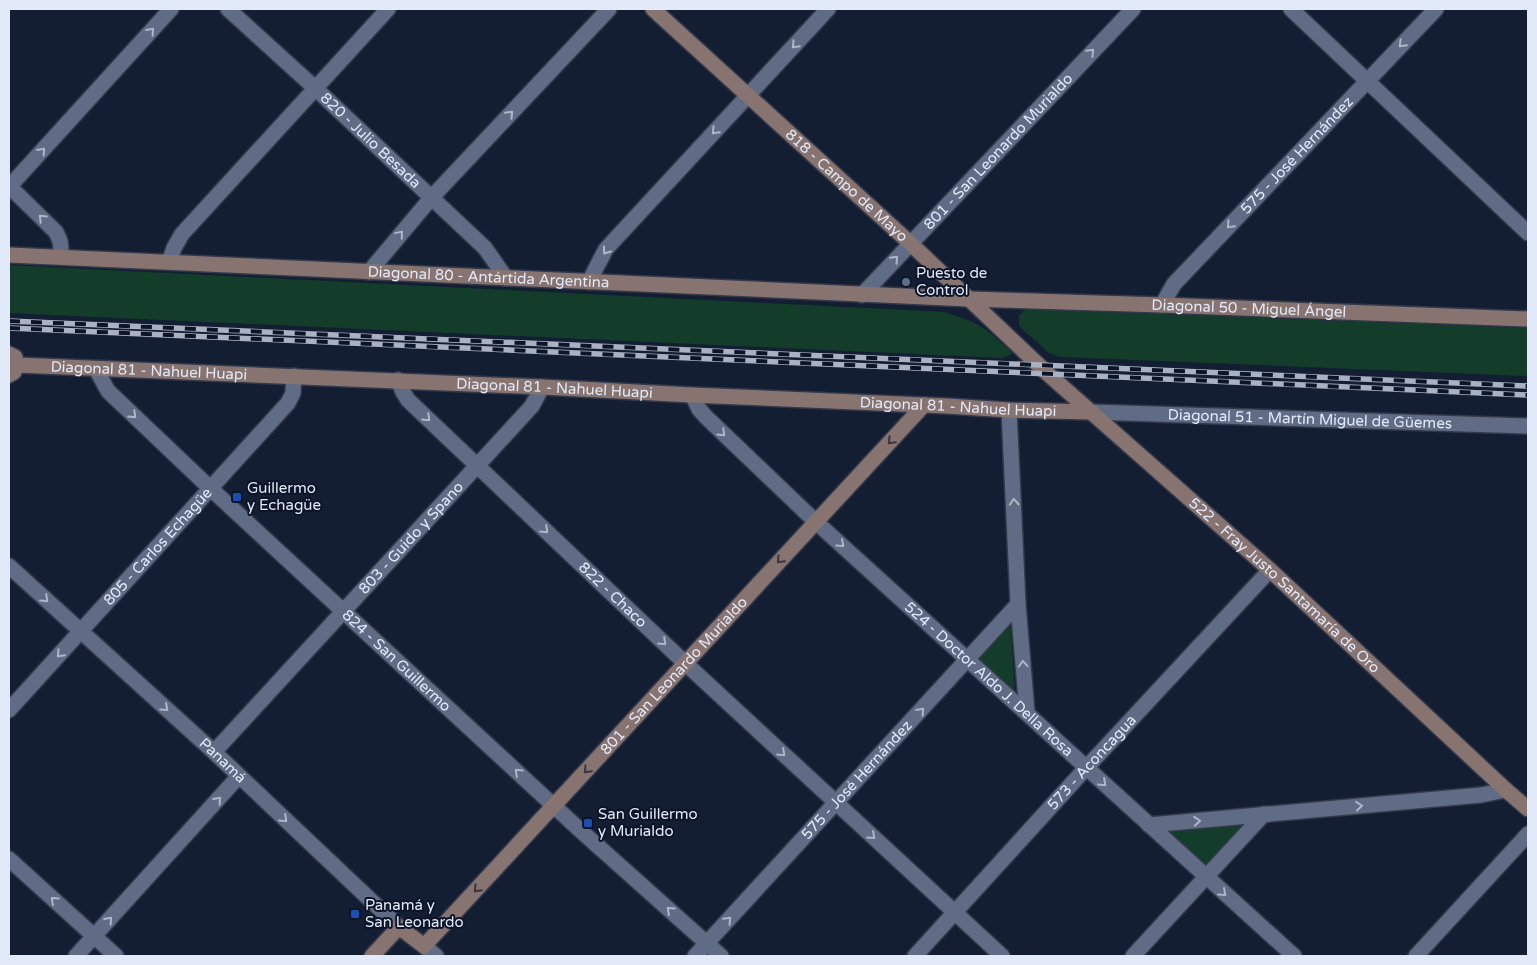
<svg xmlns="http://www.w3.org/2000/svg" width="1537" height="965" font-family="'Varela Round',sans-serif">
<rect width="100%" height="100%" fill="#141e33"/>
<g fill="#133d2a">
<path d="M 9,265 L 944,312 L 971,321 L 985,329 L 1013,353 L 1003,358 L 9,313 Z"/>
<path d="M 1025,309 L 1528,328 L 1528,376 L 1061,357 L 1049,353 L 1019,326 L 1019,316 Z"/>
<path d="M 1010,621 L 1015,693 L 976,659 Z"/>
<path d="M 1248,824 L 1203,869 L 1159,831 Z"/>
</g>
<g fill="none" stroke-linecap="round" stroke-linejoin="round">
<g stroke="#33394b" stroke-width="18">
<g id="street">
<path id="s1" d="M 228,9 L 315,88 L 485,248 L 506,278"/>
<path d="M 1291,9 L 1528,233"/>
<path d="M 9,186 L 56,232 L 60,241 L 62,257"/>
<path d="M 9,187 L 171,9"/>
<path d="M 169,262 L 174,248 L 182,234 L 388,9"/>
<path d="M 369,272 L 432,197 L 609,9"/>
<path d="M 589,282 L 598,264 L 606,249 L 828,9"/>
<path id="s2" d="M 862,295 L 1133,9"/>
<path id="s3" d="M 1162,305 L 1174,284 L 1436,9"/>
<path id="s4" d="M 96,369 L 108,391 L 210,488 L 581,831 L 721,956"/>
<path id="s5" d="M 398,380 L 403,392 L 408,400 L 685,663 L 1002,956"/>
<path id="s6" d="M 692,395 L 699,409 L 706,417 L 816,522 L 1294,956"/>
<path d="M 1009,410 L 1018,604 L 1027,712"/>
<path id="s7" d="M 1092,412 L 1528,426"/>
<path id="s8" d="M 9,566 L 214,752 L 399,927"/>
<path id="s9" d="M 9,710 L 288,403 L 293,393 L 294,376"/>
<path id="s10" d="M 214,752 L 532,406 L 542,387"/>
<path d="M 1149,825 L 1481,795 L 1506,790"/>
<path d="M 9,859 L 116,956"/>
<path d="M 424,946 L 436,956"/>
<path d="M 76,956 L 239,776"/>
<path id="s11" d="M 695,956 L 1018,604"/>
<path id="s12" d="M 915,956 L 1087,767 L 1270,570"/>
<path d="M 1133,956 L 1264,814"/>
<path d="M 1416,956 L 1528,834"/>
</g>
</g>
<g stroke="#33394b" stroke-width="18">
<g id="secondary">
<path id="s13" d="M 653,9 L 910,243 L 1048,374 L 1270,570 L 1506,790 L 1528,809"/>
<path id="s14" d="M 9,255 L 969,299 L 1162,305 L 1528,319"/>
<path d="M 9,354 L 15,357 L 17,365 L 14,372 L 9,375"/>
<path id="s15" d="M 17,365 L 542,387 L 692,395 L 947,406 L 1009,410 L 1092,412"/>
<path id="s16" d="M 372,956 L 399,927 L 424,946 L 924,405"/>
</g>
</g>
<use href="#street" stroke="#606c85" stroke-width="15"/>
<use href="#secondary" stroke="#877470" stroke-width="15"/>
<g stroke="#aab1c2" stroke-width="5.5">
<g id="rail">
<path d="M 9,321 L 1528,386"/>
<path d="M 9,328 L 1528,395"/>
</g>
</g>
<use href="#rail" stroke="#0c1428" stroke-width="4" stroke-dasharray="11" stroke-linecap="butt"/>
</g>
<defs><path id="oneway-chevron" d="M-2-3.5L2.5 0L-2 3.5" fill="none" stroke-width="1.6" stroke-linecap="round" stroke-linejoin="round" transform="scale(1.25)"/></defs>
<g stroke="#aeb7ca">
<use href="#oneway-chevron" transform="translate(151 31) rotate(-48)"/>
<use href="#oneway-chevron" transform="translate(1402 44) rotate(134)"/>
<use href="#oneway-chevron" transform="translate(795 45) rotate(133)"/>
<use href="#oneway-chevron" transform="translate(1091 52) rotate(-46)"/>
<use href="#oneway-chevron" transform="translate(510 114) rotate(-47)"/>
<use href="#oneway-chevron" transform="translate(715 131) rotate(133)"/>
<use href="#oneway-chevron" transform="translate(42 151) rotate(-48)"/>
<use href="#oneway-chevron" transform="translate(42 218) rotate(-136)"/>
<use href="#oneway-chevron" transform="translate(1230 225) rotate(133)"/>
<use href="#oneway-chevron" transform="translate(400 234) rotate(-50)"/>
<use href="#oneway-chevron" transform="translate(606 251) rotate(126)"/>
<use href="#oneway-chevron" transform="translate(895 259) rotate(-47)"/>
<use href="#oneway-chevron" transform="translate(133 415) rotate(44)"/>
<use href="#oneway-chevron" transform="translate(427 418) rotate(44)"/>
<use href="#oneway-chevron" transform="translate(722 433) rotate(44)"/>
<use href="#oneway-chevron" transform="translate(1014 502) rotate(-93)"/>
<use href="#oneway-chevron" transform="translate(545 530) rotate(43)"/>
<use href="#oneway-chevron" transform="translate(841 544) rotate(42)"/>
<use href="#oneway-chevron" transform="translate(45 599) rotate(43)"/>
<use href="#oneway-chevron" transform="translate(663 642) rotate(43)"/>
<use href="#oneway-chevron" transform="translate(60 654) rotate(133)"/>
<use href="#oneway-chevron" transform="translate(1023 664) rotate(-94)"/>
<use href="#oneway-chevron" transform="translate(165 708) rotate(42)"/>
<use href="#oneway-chevron" transform="translate(921 711) rotate(-48)"/>
<use href="#oneway-chevron" transform="translate(782 753) rotate(43)"/>
<use href="#oneway-chevron" transform="translate(518 772) rotate(-137)"/>
<use href="#oneway-chevron" transform="translate(1103 783) rotate(43)"/>
<use href="#oneway-chevron" transform="translate(218 800) rotate(-48)"/>
<use href="#oneway-chevron" transform="translate(1359 806) rotate(-5)"/>
<use href="#oneway-chevron" transform="translate(284 819) rotate(43)"/>
<use href="#oneway-chevron" transform="translate(1197 821) rotate(-5)"/>
<use href="#oneway-chevron" transform="translate(872 836) rotate(42)"/>
<use href="#oneway-chevron" transform="translate(1223 893) rotate(42)"/>
<use href="#oneway-chevron" transform="translate(54 900) rotate(-138)"/>
<use href="#oneway-chevron" transform="translate(670 910) rotate(-138)"/>
<use href="#oneway-chevron" transform="translate(109 920) rotate(-48)"/>
<use href="#oneway-chevron" transform="translate(728 920) rotate(-47)"/>
</g>
<g stroke="#373641">
<use href="#oneway-chevron" transform="translate(891 441) rotate(133)"/>
<use href="#oneway-chevron" transform="translate(780 560) rotate(133)"/>
<use href="#oneway-chevron" transform="translate(587 770) rotate(133)"/>
<use href="#oneway-chevron" transform="translate(477 889) rotate(133)"/>
</g>
<circle fill="#5c6f8a" stroke="#0c1428" stroke-width="2" cx="906" cy="282" r="5"/>
<g fill="#1a4fb4" stroke="#0c1428" stroke-width="2">
<rect x="232" y="492" width="10" height="10" rx="2.5"/>
<rect x="583" y="818" width="10" height="10" rx="2.5"/>
<rect x="350" y="909" width="10" height="10" rx="2.5"/>
</g>
<g text-anchor="middle" stroke-width="4" stroke-linejoin="round" paint-order="stroke">
<g font-size="15" fill="#e2e9f8" stroke="#0c1428">
<text dy="5" stroke="none"><textPath href="#s1" startOffset="194">820 - Julio Besada</textPath></text>
<text dy="5" stroke="none"><textPath href="#s2" startOffset="198">801 - San Leonardo Murialdo</textPath></text>
<text dy="5" stroke="none"><textPath href="#s3" startOffset="202">575 - José Hernández</textPath></text>
<text dy="5" stroke="none"><textPath href="#s13" startOffset="262">818 - Campo de Mayo</textPath></text>
<text dy="5" stroke="none"><textPath href="#s14" startOffset="480">Diagonal 80 - Antártida Argentina</textPath></text>
<text dy="5" stroke="none"><textPath href="#s14" startOffset="1241">Diagonal 50 - Miguel Ángel</textPath></text>
<text dy="5" stroke="none"><textPath href="#s15" startOffset="132">Diagonal 81 - Nahuel Huapi</textPath></text>
<text dy="5" stroke="none"><textPath href="#s15" startOffset="538">Diagonal 81 - Nahuel Huapi</textPath></text>
<text dy="5" stroke="none"><textPath href="#s15" startOffset="942">Diagonal 81 - Nahuel Huapi</textPath></text>
<text dy="5" stroke="none"><textPath href="#s7" startOffset="218">Diagonal 51 - Martín Miguel de Güemes</textPath></text>
<text dy="5" stroke="none"><textPath href="#s10" startOffset="291">803 - Guido y Spano</textPath></text>
<text dy="5" stroke="none"><textPath href="#s9" startOffset="221">805 - Carlos Echagüe</textPath></text>
<text dy="5" stroke="none"><textPath href="#s13" startOffset="855">522 - Fray Justo Santamaría de Oro</textPath></text>
<text dy="5" stroke="none"><textPath href="#s5" startOffset="305">822 - Chaco</textPath></text>
<text dy="5" stroke="none"><textPath href="#s4" startOffset="420">824 - San Guillermo</textPath></text>
<text dy="5" stroke="none"><textPath href="#s16" startOffset="439">801 - San Leonardo Murialdo</textPath></text>
<text dy="5" stroke="none"><textPath href="#s6" startOffset="412">524 - Doctor Aldo J. Della Rosa</textPath></text>
<text dy="5" stroke="none"><textPath href="#s8" startOffset="289">Panamá</textPath></text>
<text dy="5" stroke="none"><textPath href="#s12" startOffset="262">573 - Aconcagua</textPath></text>
<text dy="5" stroke="none"><textPath href="#s11" startOffset="239">575 - José Hernández</textPath></text>
</g>
<g font-size="15" fill="#e2e9f8" stroke="#0c1428" text-anchor="start">
<text x="916" y="278">Puesto de<tspan x="916" dy="17">Control</tspan></text>
<text x="247" y="493">Guillermo<tspan x="247" dy="17">y Echagüe</tspan></text>
<text x="598" y="819">San Guillermo<tspan x="598" dy="17">y Murialdo</tspan></text>
<text x="365" y="910">Panamá y<tspan x="365" dy="17">San Leonardo</tspan></text>
</g>
</g>
<rect width="1537" height="965" fill="none" stroke="#e2e9f8" stroke-width="20"/>
</svg>
